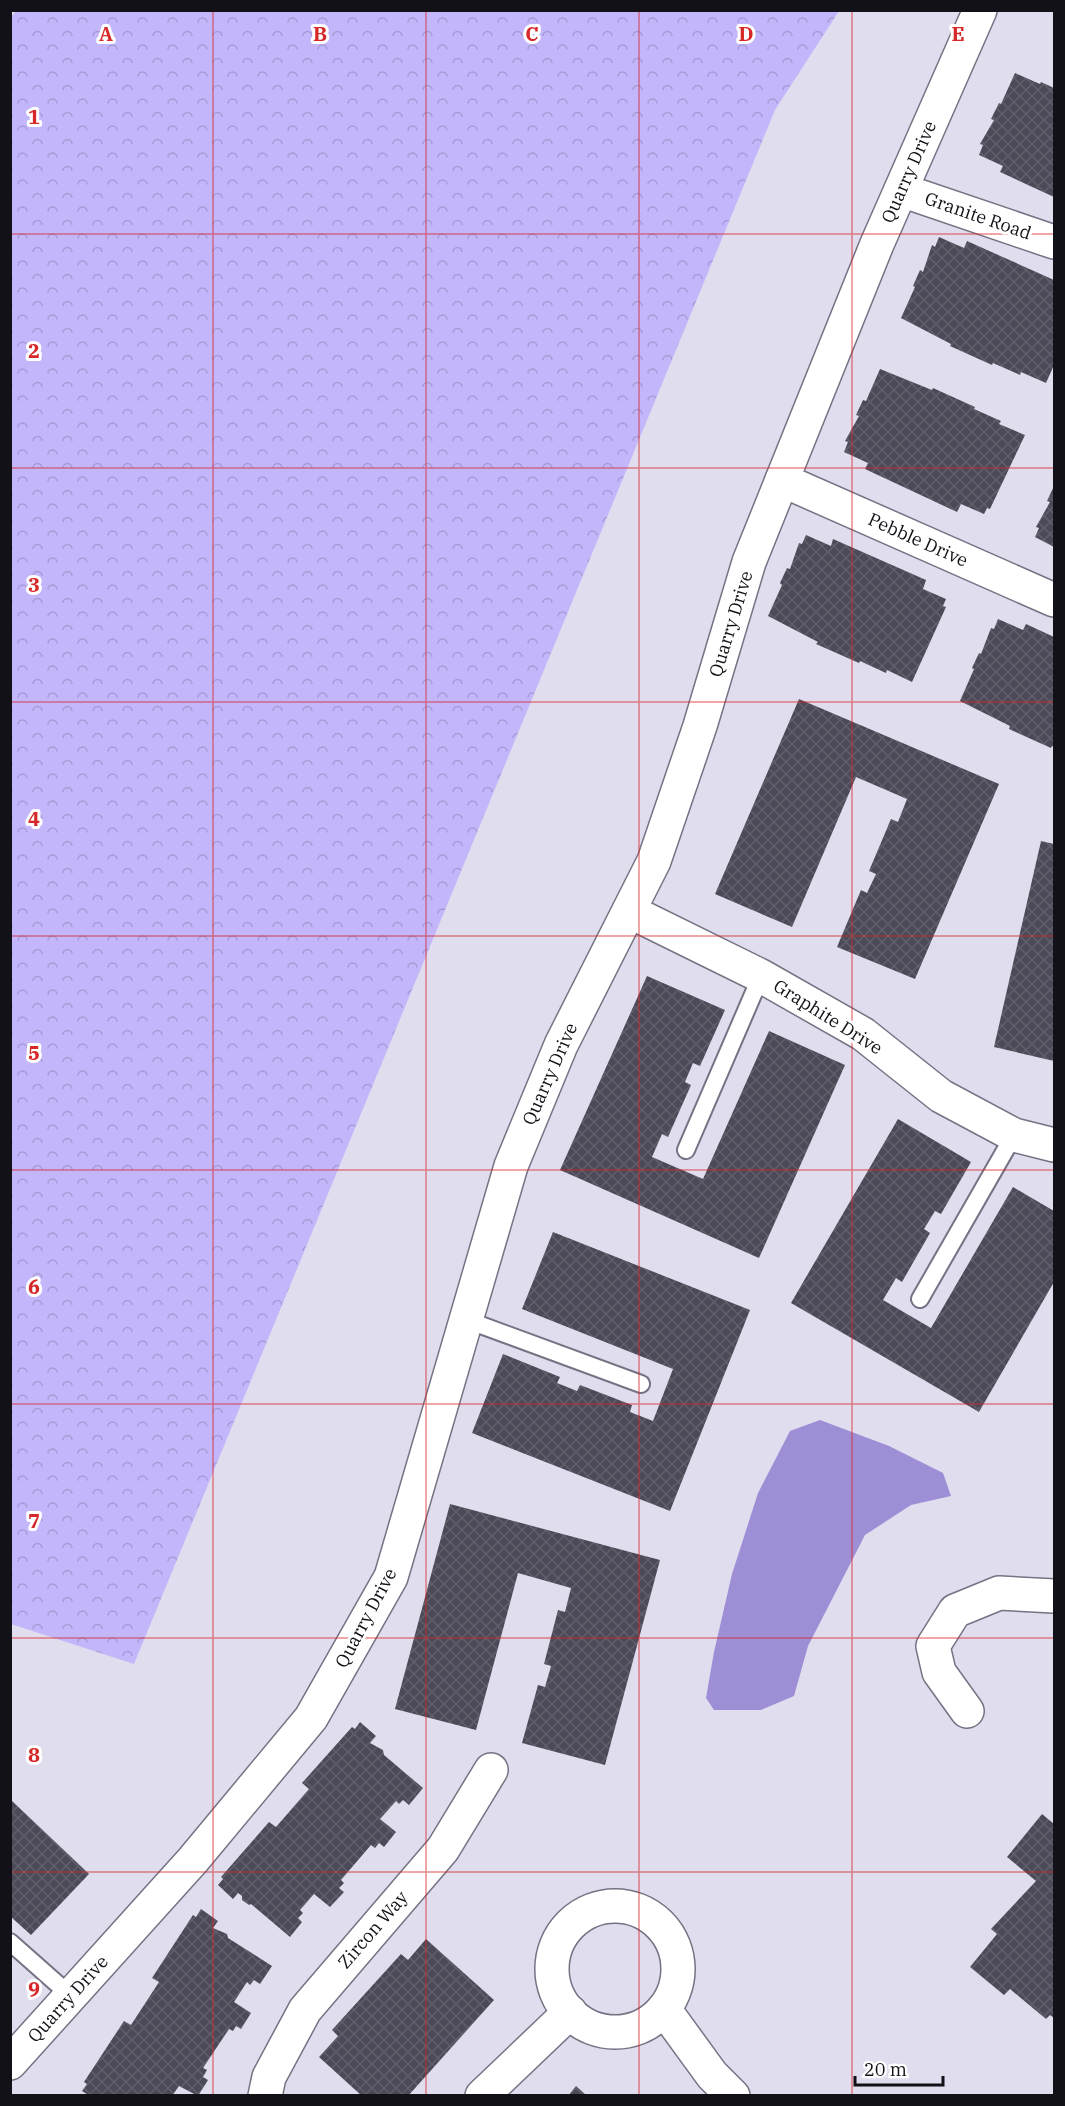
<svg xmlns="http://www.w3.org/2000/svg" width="1065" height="2106" font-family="'IBM Plex Serif',serif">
<defs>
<pattern id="forest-crowns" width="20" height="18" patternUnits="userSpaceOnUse" patternTransform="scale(1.5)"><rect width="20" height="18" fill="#c4b6fa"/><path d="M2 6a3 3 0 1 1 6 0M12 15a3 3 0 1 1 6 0" fill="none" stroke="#a79bd6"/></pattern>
<pattern id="building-cross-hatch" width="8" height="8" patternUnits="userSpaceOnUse" patternTransform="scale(1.5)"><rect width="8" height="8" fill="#4c4958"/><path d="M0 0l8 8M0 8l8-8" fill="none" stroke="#625f6b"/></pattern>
</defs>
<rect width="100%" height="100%" fill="#e0ddef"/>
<path fill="url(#forest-crowns)" d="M 17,10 L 839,11 L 775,110 L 134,1664 L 11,1624 L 11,17 Z"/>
<path fill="#9d8ed5" d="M 820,1420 L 889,1446 L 943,1473 L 951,1496 L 911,1505 L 865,1535 L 808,1646 L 794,1696 L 761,1710 L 714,1710 L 706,1698 L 714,1652 L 732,1574 L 758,1493 L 790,1431 Z"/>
<g fill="url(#building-cross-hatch)">
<path d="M 1015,73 L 1040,84 L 1041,82 L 1054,88 L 1054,197 L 1000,172 L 1003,166 L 979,155 L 983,145 L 980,144 L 994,120 L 991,119 L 999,103 L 1001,104 Z"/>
<path d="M 939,237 L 964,248 L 967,241 L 1054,280 L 1054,365 L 1046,383 L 1021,372 L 1020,375 L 993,363 L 992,365 L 950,346 L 951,344 L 901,318 L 915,287 L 913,286 L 920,270 L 923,272 L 932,245 L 935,247 Z"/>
<path d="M 880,369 L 932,390 L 933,388 L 975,407 L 974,409 L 1001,421 L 999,424 L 1025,435 L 990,509 L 987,508 L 984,514 L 961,504 L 957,512 L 865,469 L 868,463 L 844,452 L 848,442 L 845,441 L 859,416 L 856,415 L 863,400 L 866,401 Z"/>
<path d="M 1054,486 L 1054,547 L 1035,537 L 1039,528 L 1036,527 L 1050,502 L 1047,501 Z"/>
<path d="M 806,535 L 831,546 L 833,539 L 926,580 L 923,589 L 946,599 L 943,606 L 946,607 L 912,682 L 887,670 L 886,673 L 860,661 L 859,663 L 816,644 L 818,642 L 768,616 L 782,585 L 780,583 L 787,568 L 790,569 L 799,543 L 802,544 Z"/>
<path d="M 998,619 L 1023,630 L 1026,624 L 1054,637 L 1054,747 L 1052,746 L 1051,748 L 1009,729 L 1010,726 L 960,701 L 974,669 L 972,668 L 979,653 L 981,654 L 991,628 L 994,629 Z"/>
<path d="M 799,699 L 999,784 L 915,979 L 837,947 L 861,890 L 867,893 L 876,874 L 869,871 L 891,819 L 898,822 L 907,799 L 856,777 L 792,927 L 715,894 Z"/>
<path d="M 1041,841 L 1054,844 L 1054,1061 L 994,1047 Z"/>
<path d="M 647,976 L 725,1010 L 700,1066 L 693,1063 L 685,1082 L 691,1085 L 668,1137 L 662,1134 L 652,1157 L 703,1179 L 769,1031 L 845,1065 L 759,1258 L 560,1170 Z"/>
<path d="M 898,1119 L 971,1162 L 941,1214 L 935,1211 L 924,1229 L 930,1233 L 902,1282 L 896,1278 L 883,1300 L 931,1328 L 1013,1187 L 1054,1211 L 1054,1282 L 979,1412 L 791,1303 Z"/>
<path d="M 553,1232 L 750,1310 L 670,1511 L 472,1433 L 503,1354 L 560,1377 L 557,1383 L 577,1391 L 580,1385 L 632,1405 L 630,1412 L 653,1421 L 673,1369 L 522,1309 Z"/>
<path d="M 450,1504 L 660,1560 L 605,1765 L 522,1743 L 538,1685 L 545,1687 L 551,1666 L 544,1664 L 558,1610 L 565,1612 L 571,1588 L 518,1573 L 476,1730 L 395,1709 Z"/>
<path d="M 360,1722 L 376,1736 L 370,1743 L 383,1750 L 384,1755 L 423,1788 L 409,1805 L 403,1800 L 399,1804 L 396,1801 L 380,1819 L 396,1832 L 384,1847 L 379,1843 L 375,1848 L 371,1845 L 341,1880 L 344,1883 L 339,1888 L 344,1892 L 330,1907 L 314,1894 L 300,1910 L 303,1913 L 298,1918 L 302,1922 L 290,1937 L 251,1904 L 249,1905 L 242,1900 L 242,1896 L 238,1893 L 233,1899 L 218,1885 L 223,1879 L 221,1877 L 269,1822 L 276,1827 L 309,1789 L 302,1783 L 352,1727 L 355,1729 Z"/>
<path d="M 10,1799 L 89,1874 L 31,1935 L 10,1916 Z"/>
<path d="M 1042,1814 L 1054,1824 L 1054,2018 L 1050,2015 L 1046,2019 L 1010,1989 L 1004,1995 L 970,1967 L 997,1934 L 991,1929 L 1036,1881 L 1007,1857 Z"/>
<path d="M 201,1909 L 218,1921 L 213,1928 L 227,1934 L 228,1938 L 272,1966 L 260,1984 L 254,1980 L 250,1985 L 247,1982 L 234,2002 L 251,2013 L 241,2029 L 236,2026 L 233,2031 L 229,2029 L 203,2068 L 207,2070 L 203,2077 L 208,2080 L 198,2096 L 179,2086 L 172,2096 L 90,2096 L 82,2091 L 87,2084 L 84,2082 L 124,2021 L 131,2025 L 159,1982 L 152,1978 L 193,1915 L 196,1917 Z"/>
<path d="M 426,1939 L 494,2000 L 408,2096 L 362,2096 L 319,2057 L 338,2036 L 332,2030 L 401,1954 L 408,1960 Z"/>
<path d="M 576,2086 L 587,2096 L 568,2096 Z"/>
</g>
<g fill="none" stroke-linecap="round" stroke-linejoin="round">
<g stroke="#757283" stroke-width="20">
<g id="lane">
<path d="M 686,1150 L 761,976"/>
<path d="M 920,1299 L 1014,1135"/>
<path d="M 467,1320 L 641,1384"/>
<path d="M 10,1942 L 71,1996"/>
</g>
</g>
<g stroke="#757283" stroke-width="36">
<g id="street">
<path d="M 901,190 L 1054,242"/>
<path d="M 782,480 L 1054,600"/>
<path d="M 629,911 L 761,976 L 863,1034 L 941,1096 L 1014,1135 L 1054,1145"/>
<path d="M 967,1711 L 939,1672 L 933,1646 L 955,1611 L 999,1593 L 1054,1596"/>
<circle cx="615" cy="1969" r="63"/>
<path d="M 664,2009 L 712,2075 L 733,2096"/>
<path d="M 10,2063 L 193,1860 L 311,1718 L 391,1577 L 511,1166 L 561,1045 L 654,861 L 700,726 L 749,562 L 877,244 L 980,10"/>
<path d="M 265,2096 L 269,2077 L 305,2010 L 443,1849 L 491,1770"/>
<path d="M 482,2096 L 570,2012"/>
</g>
</g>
<use href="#lane" stroke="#fff" stroke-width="16"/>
<use href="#street" stroke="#fff" stroke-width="33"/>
</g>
<path fill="none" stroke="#d62828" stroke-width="1.5" stroke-opacity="0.55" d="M 213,10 L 213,2096M 426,10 L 426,2096M 639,10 L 639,2096M 852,10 L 852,2096M 10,234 L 1054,234M 10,468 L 1054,468M 10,702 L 1054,702M 10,936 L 1054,936M 10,1170 L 1054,1170M 10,1404 L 1054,1404M 10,1638 L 1054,1638M 10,1872 L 1054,1872"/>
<g text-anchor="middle" stroke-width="6" stroke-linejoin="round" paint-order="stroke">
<g font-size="18" fill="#121117" stroke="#fff">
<text transform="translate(909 172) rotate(-66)" y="6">Quarry Drive</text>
<text transform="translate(978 216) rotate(19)" y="6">Granite Road</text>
<text transform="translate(918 540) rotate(24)" y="6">Pebble Drive</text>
<text transform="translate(731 624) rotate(-73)" y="6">Quarry Drive</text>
<text transform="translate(828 1017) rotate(32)" y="6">Graphite Drive</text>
<text transform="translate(550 1074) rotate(-66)" y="6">Quarry Drive</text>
<text transform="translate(366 1618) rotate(-62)" y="6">Quarry Drive</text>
<text transform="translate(373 1930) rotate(-49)" y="6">Zircon Way</text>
<text transform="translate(68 1999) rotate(-48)" y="6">Quarry Drive</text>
</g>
</g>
<g font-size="20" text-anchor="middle" font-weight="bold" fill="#d62828" stroke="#fff" stroke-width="6" stroke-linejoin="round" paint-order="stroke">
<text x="106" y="41">A</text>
<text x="320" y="41">B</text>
<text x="532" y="41">C</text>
<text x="746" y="41">D</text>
<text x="958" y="41">E</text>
<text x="34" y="124">1</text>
<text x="34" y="358">2</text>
<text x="34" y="592">3</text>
<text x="34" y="826">4</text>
<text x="34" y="1060">5</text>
<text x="34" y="1294">6</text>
<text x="34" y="1528">7</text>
<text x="34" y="1762">8</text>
<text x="34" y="1996">9</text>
</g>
<rect width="1065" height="2106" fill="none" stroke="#121117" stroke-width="24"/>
<path d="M855 2076v9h88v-9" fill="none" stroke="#121117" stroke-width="3"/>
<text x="864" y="2076" font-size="18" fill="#121117" stroke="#ffffff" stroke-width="4.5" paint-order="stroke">20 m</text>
</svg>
